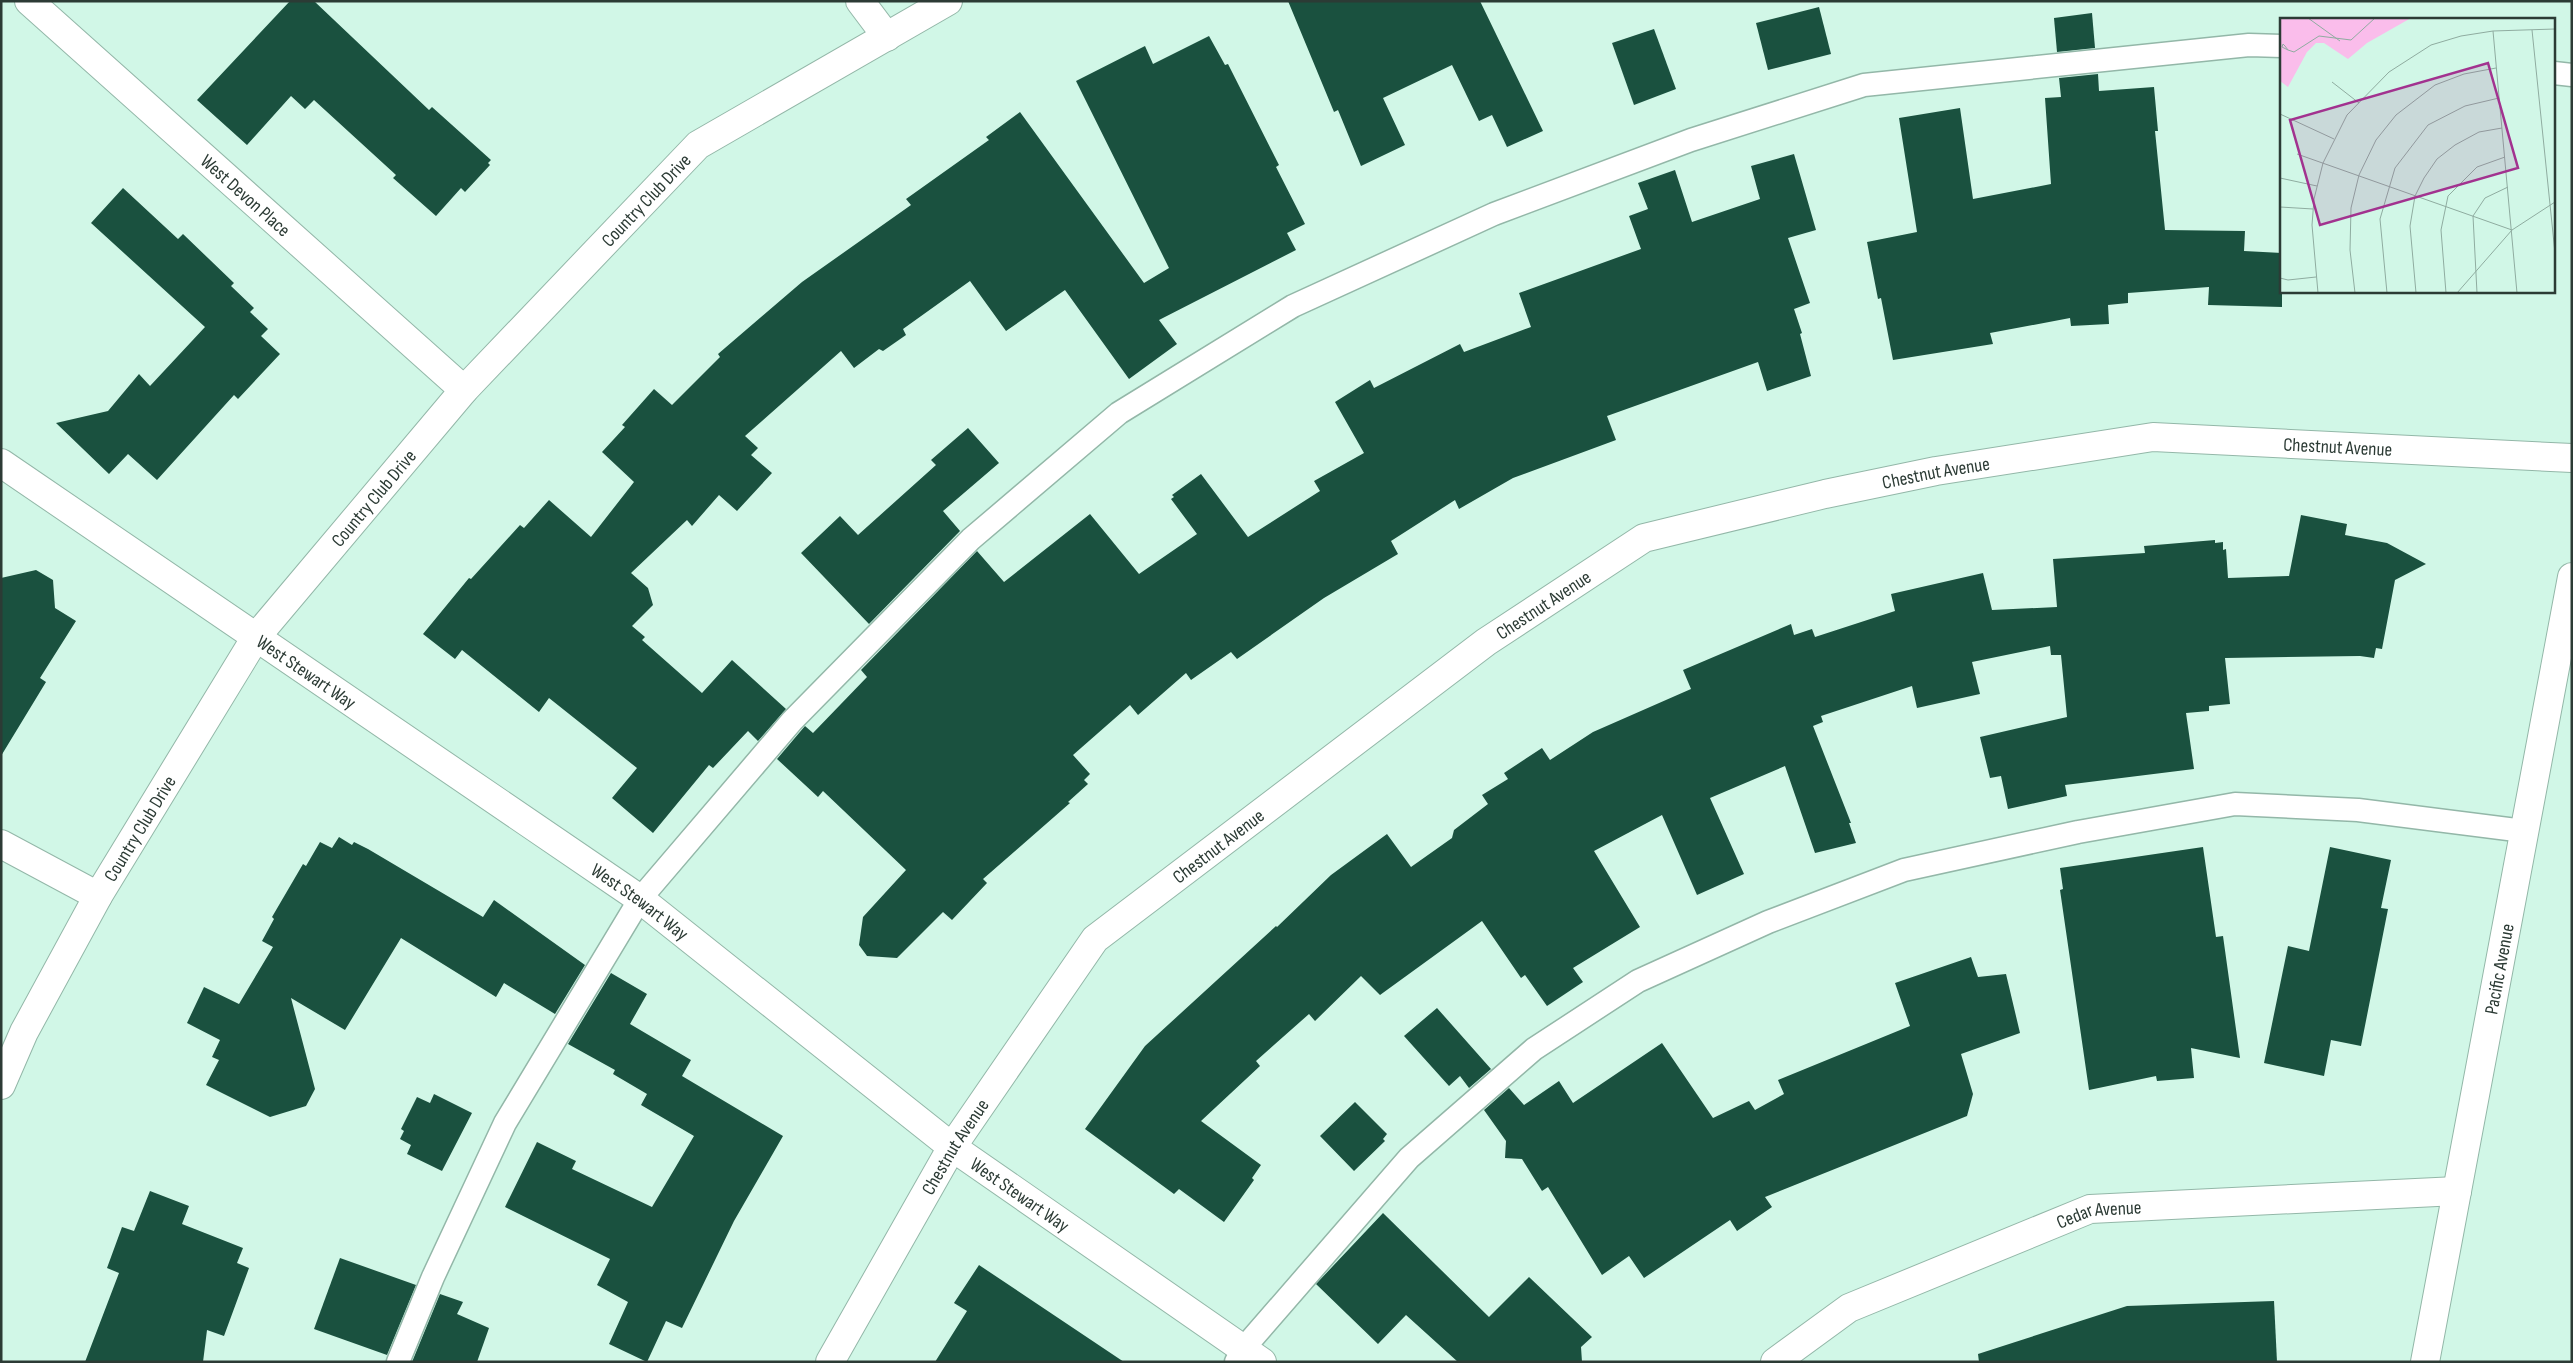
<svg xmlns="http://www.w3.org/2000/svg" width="2573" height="1363" font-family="'Sofia Sans Condensed',sans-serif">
<rect width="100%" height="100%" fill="#d1f7e7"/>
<g fill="#1a513f">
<path d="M 290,1 L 314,1 L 429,110 L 432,107 L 491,160 L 488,163 L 490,165 L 465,192 L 461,188 L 436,216 L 393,178 L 396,175 L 314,100 L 305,109 L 291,96 L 247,145 L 197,100 Z"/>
<path d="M 1288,1 L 1480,1 L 1543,131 L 1507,147 L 1492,115 L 1479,121 L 1452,65 L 1383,98 L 1405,145 L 1361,166 L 1338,110 L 1334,112 Z"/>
<path d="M 1819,7 L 1831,54 L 1768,70 L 1756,23 Z"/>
<path d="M 2092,13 L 2095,48 L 2057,52 L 2054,18 Z"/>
<path d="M 1654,29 L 1676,89 L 1634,105 L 1612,43 Z"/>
<path d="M 1209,36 L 1225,65 L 1228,64 L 1279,165 L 1276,167 L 1305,224 L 1287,233 L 1296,250 L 1159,320 L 1177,344 L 1129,379 L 1065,290 L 1006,331 L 970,281 L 903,329 L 906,335 L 883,351 L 879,349 L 854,368 L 841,351 L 745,436 L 758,448 L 751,455 L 772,473 L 737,511 L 719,495 L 692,526 L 687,520 L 631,573 L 648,588 L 653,605 L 632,626 L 645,637 L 642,640 L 702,693 L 732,660 L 786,709 L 758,741 L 748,731 L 713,768 L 709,765 L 653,833 L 612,798 L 637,768 L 549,698 L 539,712 L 462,650 L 455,659 L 423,634 L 469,578 L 471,579 L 520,525 L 524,528 L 549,500 L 591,537 L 634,482 L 602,452 L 625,427 L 622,425 L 654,389 L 672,405 L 720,357 L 718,354 L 802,282 L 911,205 L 906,199 L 989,140 L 986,137 L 1020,112 L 1144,283 L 1169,268 L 1076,81 L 1145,46 L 1153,64 Z"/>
<path d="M 2098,74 L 2099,91 L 2154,87 L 2158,131 L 2155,131 L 2165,230 L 2245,231 L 2244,251 L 2282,253 L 2282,307 L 2208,305 L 2209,287 L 2128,293 L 2128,303 L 2108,305 L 2109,324 L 2071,326 L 2070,318 L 1990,333 L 1993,344 L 1893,360 L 1881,298 L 1878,299 L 1867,242 L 1917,232 L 1899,118 L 1960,108 L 1973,199 L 2051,184 L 2045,98 L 2061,97 L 2059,78 Z"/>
<path d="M 1794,154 L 1816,230 L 1788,238 L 1810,303 L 1794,309 L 1802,333 L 1800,334 L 1811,376 L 1767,391 L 1758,362 L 1607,416 L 1616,440 L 1513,478 L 1459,509 L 1455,500 L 1391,541 L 1398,554 L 1324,598 L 1237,659 L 1231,652 L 1191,680 L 1186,673 L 1138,715 L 1130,705 L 1073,755 L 1090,774 L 1084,780 L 1088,784 L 1068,802 L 1070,803 L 983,879 L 987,883 L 952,920 L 943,912 L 897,958 L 867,956 L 859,945 L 863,917 L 906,870 L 823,791 L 818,797 L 777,759 L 805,726 L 813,733 L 867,677 L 861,670 L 977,551 L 1004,582 L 1090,514 L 1139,574 L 1197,534 L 1171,499 L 1174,497 L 1172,495 L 1201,474 L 1248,537 L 1320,491 L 1314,481 L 1364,453 L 1335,402 L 1370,380 L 1374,388 L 1460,344 L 1464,352 L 1531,327 L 1519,293 L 1641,249 L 1629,216 L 1648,209 L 1638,183 L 1675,170 L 1692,222 L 1760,199 L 1751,166 Z"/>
<path d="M 123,188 L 178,239 L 183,234 L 234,283 L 231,286 L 254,308 L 250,312 L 268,329 L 261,336 L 280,354 L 238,399 L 234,395 L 157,480 L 128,454 L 109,474 L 56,423 L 108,411 L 139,374 L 150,386 L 205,327 L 91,223 Z"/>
<path d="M 968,428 L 999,463 L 943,511 L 960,531 L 869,624 L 801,553 L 840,516 L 858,535 L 936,465 L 931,460 Z"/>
<path d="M 2301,515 L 2347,524 L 2345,535 L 2387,543 L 2426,564 L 2395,580 L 2382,649 L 2376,648 L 2374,658 L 2360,656 L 2225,658 L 2230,704 L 2209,706 L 2209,711 L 2186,713 L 2194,769 L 2065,785 L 2067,796 L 2008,809 L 2001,776 L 1990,778 L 1980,737 L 2067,717 L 2061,655 L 2051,655 L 2050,646 L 1972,662 L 1980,694 L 1917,708 L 1912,686 L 1821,716 L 1823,722 L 1813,726 L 1851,823 L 1849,823 L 1856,843 L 1815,853 L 1785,766 L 1710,798 L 1744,874 L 1697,895 L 1662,815 L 1594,851 L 1640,927 L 1573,968 L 1583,982 L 1547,1006 L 1525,975 L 1521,978 L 1482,921 L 1380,995 L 1361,976 L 1315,1021 L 1309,1014 L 1256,1061 L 1260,1066 L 1201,1121 L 1261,1165 L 1252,1178 L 1254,1180 L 1224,1222 L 1179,1189 L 1174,1194 L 1085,1129 L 1145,1046 L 1276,926 L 1277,927 L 1331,875 L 1387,834 L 1411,867 L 1452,838 L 1454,830 L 1488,804 L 1482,795 L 1508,779 L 1504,773 L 1542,748 L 1550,760 L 1593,732 L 1691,689 L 1683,670 L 1791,624 L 1794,635 L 1812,629 L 1815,637 L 1895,611 L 1891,594 L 1983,573 L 1992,610 L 2057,607 L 2053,559 L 2145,553 L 2144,546 L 2215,540 L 2215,543 L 2223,542 L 2223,550 L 2226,549 L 2228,578 L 2289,576 Z"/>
<path d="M 36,570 L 53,580 L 55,608 L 76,621 L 40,678 L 46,682 L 1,756 L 1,578 Z"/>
<path d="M 339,837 L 352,845 L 354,842 L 368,849 L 483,917 L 494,900 L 585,965 L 555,1014 L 504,983 L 496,997 L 401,938 L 345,1030 L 291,998 L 315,1089 L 306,1106 L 270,1117 L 206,1085 L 219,1060 L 212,1057 L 220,1040 L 187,1023 L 204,987 L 239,1004 L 273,947 L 262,941 L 274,919 L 272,917 L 303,864 L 306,866 L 320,842 L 332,848 Z"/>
<path d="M 2203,847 L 2216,937 L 2223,936 L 2240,1058 L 2191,1048 L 2194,1078 L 2157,1081 L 2156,1076 L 2089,1090 L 2060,890 L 2063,889 L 2060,868 Z"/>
<path d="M 2330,847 L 2391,860 L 2381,908 L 2388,909 L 2361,1046 L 2331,1040 L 2324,1076 L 2264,1063 L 2288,946 L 2309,951 Z"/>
<path d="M 1971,957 L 1978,977 L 2006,974 L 2020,1033 L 1961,1054 L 1973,1094 L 1967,1116 L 1765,1197 L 1772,1207 L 1737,1231 L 1730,1220 L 1644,1278 L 1629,1256 L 1602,1275 L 1548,1187 L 1542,1191 L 1522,1159 L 1505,1158 L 1506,1141 L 1484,1110 L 1509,1088 L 1524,1105 L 1559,1081 L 1573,1103 L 1662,1043 L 1713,1118 L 1749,1101 L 1755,1110 L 1784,1094 L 1778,1080 L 1910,1026 L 1895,983 Z"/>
<path d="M 611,973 L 647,994 L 630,1024 L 691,1060 L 682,1076 L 783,1136 L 734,1221 L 682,1328 L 666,1321 L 647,1362 L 609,1344 L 628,1302 L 597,1285 L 610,1259 L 505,1207 L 537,1142 L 576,1161 L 572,1169 L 652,1207 L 694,1136 L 641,1105 L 647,1094 L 613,1074 L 615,1070 L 568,1044 Z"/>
<path d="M 1437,1008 L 1491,1069 L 1469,1088 L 1460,1076 L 1449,1086 L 1404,1036 Z"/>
<path d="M 434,1094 L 472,1113 L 442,1171 L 407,1154 L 411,1145 L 400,1139 L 404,1131 L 401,1129 L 417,1097 L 430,1103 Z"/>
<path d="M 1355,1102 L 1387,1134 L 1383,1139 L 1385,1141 L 1354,1171 L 1320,1136 Z"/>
<path d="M 150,1191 L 189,1206 L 182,1224 L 243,1248 L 237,1263 L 249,1268 L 224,1336 L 207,1330 L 203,1362 L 85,1362 L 119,1273 L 107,1268 L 122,1227 L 134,1231 Z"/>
<path d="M 1383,1213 L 1489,1317 L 1529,1277 L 1592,1337 L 1581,1347 L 1582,1362 L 1458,1362 L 1406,1315 L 1378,1344 L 1316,1284 Z"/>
<path d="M 340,1258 L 416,1285 L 387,1355 L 314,1329 Z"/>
<path d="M 979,1265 L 1124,1362 L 935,1362 L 967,1311 L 954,1303 Z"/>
<path d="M 440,1294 L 463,1302 L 457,1314 L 489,1328 L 477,1362 L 412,1362 Z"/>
<path d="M 2274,1301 L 2277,1362 L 1979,1362 L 1978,1354 L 2127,1306 Z"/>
</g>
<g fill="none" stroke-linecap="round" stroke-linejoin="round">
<g stroke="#93b7a8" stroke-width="25">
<g id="lane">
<path d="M 2554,73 L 2572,75"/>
<path d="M 398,1362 L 433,1277 L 505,1123 L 640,899 L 792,721 L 971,539 L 1119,413 L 1293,306 L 1494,214 L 1691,140 L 1864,85 L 2249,45 L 2282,46"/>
<path d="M 1236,1362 L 1243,1349 L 1409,1158 L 1534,1049 L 1638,981 L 1768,922 L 1904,870 L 2078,832 L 2235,804 L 2358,810 L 2524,831"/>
</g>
</g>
<g stroke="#93b7a8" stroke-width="30">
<g id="street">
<path id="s1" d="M 29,1 L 464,390"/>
<path d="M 860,1 L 887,37"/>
<path id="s2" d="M 1,463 L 640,899 L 952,1147 L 1262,1362"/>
<path d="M 1,844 L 98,896"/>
<path id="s3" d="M 1,1085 L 24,1032 L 98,896 L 256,637 L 464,390 L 698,145 L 948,1"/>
<path id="s4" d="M 830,1362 L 952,1147 L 1095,939 L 1486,642 L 1644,538 L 1825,494 L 1936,471 L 2153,437 L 2572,458"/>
<path id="s5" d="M 1775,1362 L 1849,1308 L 2090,1209 L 2457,1191"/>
<path id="s6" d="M 2425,1362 L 2572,577"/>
</g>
</g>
<use href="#lane" stroke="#fff" stroke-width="22"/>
<use href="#street" stroke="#fff" stroke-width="28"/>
</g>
<g text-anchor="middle" stroke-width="5" stroke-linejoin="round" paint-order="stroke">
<g font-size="19" fill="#2c3b35" stroke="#fff">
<text dy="7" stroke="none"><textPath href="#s1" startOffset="291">West Devon Place</textPath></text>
<text dy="7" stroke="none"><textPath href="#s3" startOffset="1102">Country Club Drive</textPath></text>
<text dy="7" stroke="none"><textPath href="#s4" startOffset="1884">Chestnut Avenue</textPath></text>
<text dy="7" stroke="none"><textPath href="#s4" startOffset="1479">Chestnut Avenue</textPath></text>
<text dy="7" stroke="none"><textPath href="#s3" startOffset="698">Country Club Drive</textPath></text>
<text dy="7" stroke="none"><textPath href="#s4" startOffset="1059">Chestnut Avenue</textPath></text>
<text dy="7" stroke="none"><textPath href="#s2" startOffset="370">West Stewart Way</textPath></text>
<text dy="7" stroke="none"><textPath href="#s3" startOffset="292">Country Club Drive</textPath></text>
<text dy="7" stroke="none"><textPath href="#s4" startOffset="654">Chestnut Avenue</textPath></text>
<text dy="7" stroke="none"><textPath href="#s2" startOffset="775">West Stewart Way</textPath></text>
<text dy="7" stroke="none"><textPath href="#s6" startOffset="400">Pacific Avenue</textPath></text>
<text dy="7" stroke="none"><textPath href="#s4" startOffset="249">Chestnut Avenue</textPath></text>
<text dy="7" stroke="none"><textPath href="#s2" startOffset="1255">West Stewart Way</textPath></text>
<text dy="7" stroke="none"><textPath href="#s5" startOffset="360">Cedar Avenue</textPath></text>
</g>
</g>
<g transform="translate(2280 18)">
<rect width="275" height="275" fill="#d1f7e7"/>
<path d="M 131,0 L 87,25 L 68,41 L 44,25 L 36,25 L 27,34 L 8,69 L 0,63 L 0,1 Z" fill="#fabdeb"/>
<path fill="none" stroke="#8faca0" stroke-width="1" d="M 28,0 L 60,23M 252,12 L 275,235M 213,13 L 237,275M 3,26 L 5,28 L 8,32 L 2,29 ZM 8,32 L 14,34 L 39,18 L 71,22 L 95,0M 52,64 L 79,85M 0,96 L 54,121M 17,136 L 232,212M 0,160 L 37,168M 0,189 L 33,191M 0,260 L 8,262 L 36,259M 38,275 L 32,207 L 34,181 L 43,145 L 67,97 L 109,54 L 151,27 L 181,18 L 213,13 L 275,11M 75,275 L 70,232 L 71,190 L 79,157 L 96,122 L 116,97 L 155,67 L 184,56 L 216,50M 107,275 L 100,201 L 115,150 L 148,107 L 185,88 L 219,80M 136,275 L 130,208 L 135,178 L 144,160 L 157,141 L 175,127 L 199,114 L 222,110M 166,275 L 161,212 L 168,178 L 197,149 L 225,139M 177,275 L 232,212 L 275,184M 197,275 L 193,198 L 205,180 L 228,169"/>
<path fill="#a2328f" fill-opacity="0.15" stroke="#a2328f" stroke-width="2.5" d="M 208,45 L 238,150 L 40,207 L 10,102 Z"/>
<rect width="275" height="275" fill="none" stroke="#2c3b35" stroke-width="2.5"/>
</g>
<rect width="2573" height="1363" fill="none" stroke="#2c3b35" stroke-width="5"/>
</svg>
